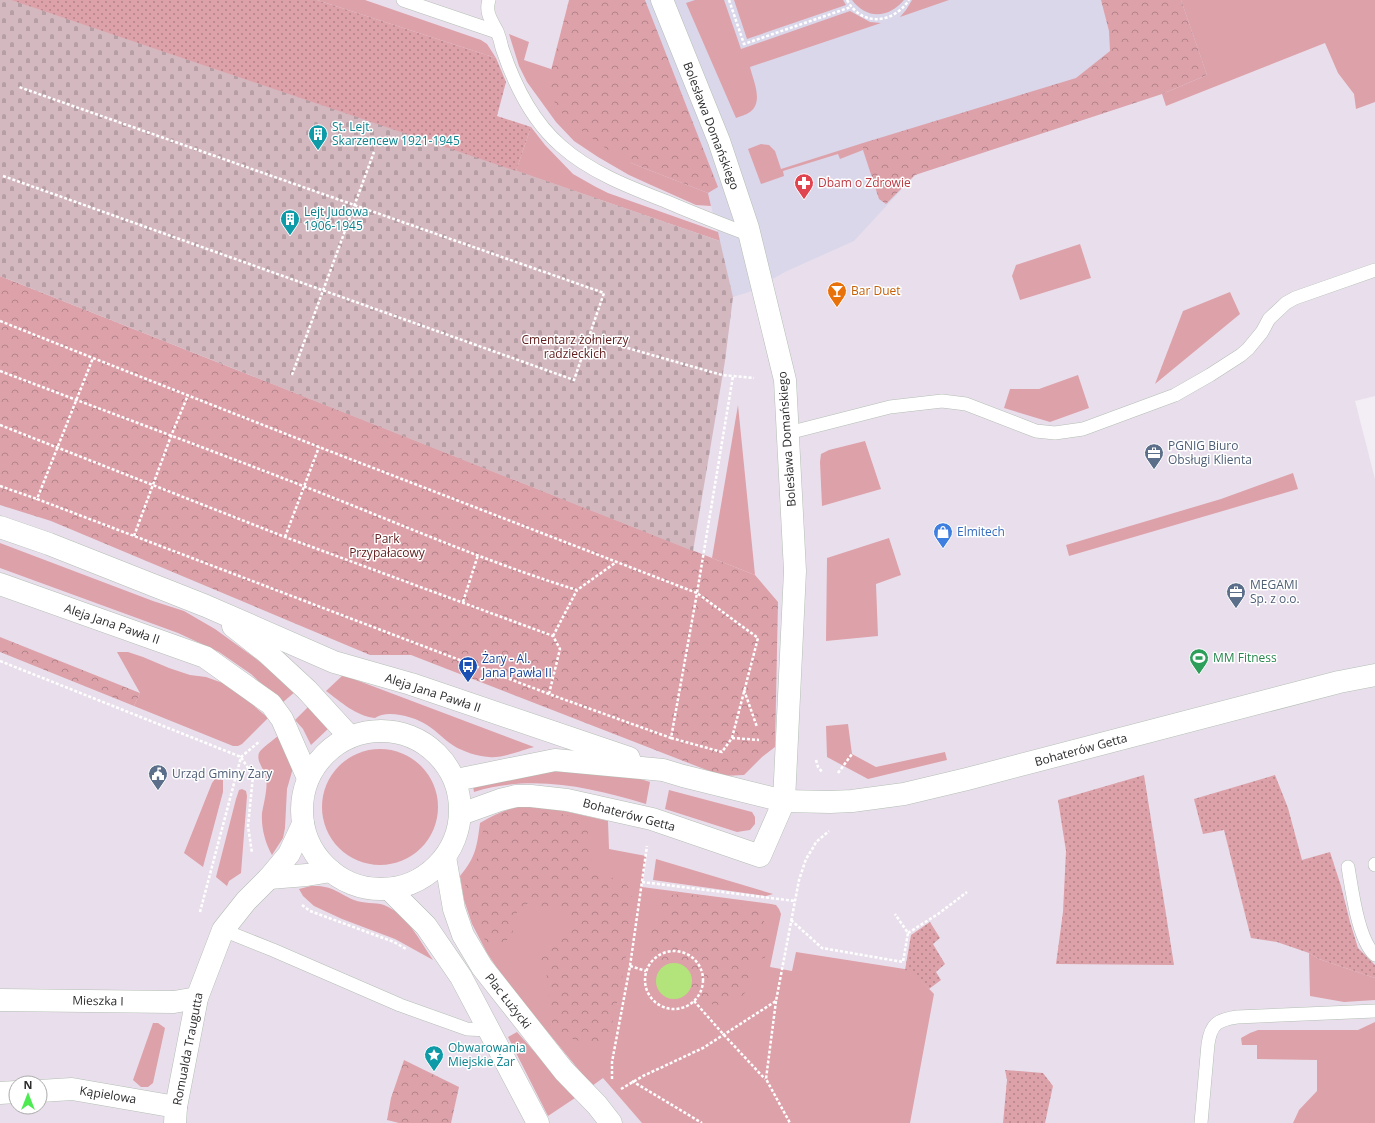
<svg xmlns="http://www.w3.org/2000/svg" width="1375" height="1123" font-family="'Open Sans',sans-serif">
<defs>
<pattern id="forest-crowns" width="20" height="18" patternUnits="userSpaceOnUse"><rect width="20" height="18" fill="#dda1a9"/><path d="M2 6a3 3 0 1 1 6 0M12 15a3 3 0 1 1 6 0" fill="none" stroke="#b3838a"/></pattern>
<pattern id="cemetery-stones" width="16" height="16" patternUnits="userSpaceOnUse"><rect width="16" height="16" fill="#d4b8c0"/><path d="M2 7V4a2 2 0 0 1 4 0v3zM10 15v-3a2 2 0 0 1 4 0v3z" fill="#b69ea5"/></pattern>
<pattern id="park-dots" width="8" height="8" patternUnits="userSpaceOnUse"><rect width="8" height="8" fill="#dda1a9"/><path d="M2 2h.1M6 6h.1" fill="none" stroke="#b3838a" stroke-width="1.8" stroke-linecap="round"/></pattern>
</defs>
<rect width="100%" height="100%" fill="#e9dfec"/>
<path fill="#dad7ea" d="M 569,0 L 1375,0 L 1375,2 L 1162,94 L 915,175 L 854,241 L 787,271 L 749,292 L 733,297 L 708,193 L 631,163 Z"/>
<g fill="#dda1a9">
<path d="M 317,0 L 365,0 L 481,40 L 487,44 L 496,58 Z"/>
<path d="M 695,0 L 724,0 L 741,49 L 850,11 L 870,22 L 881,23 L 750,67 C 753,80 764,102 750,112 C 746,115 740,116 736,118 L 686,3 Z"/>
<path d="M 734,0 L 843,0 L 846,5 L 747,39 Z"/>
<path d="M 852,0 L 904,0 C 889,18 867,20 852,0 Z"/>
<path d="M 912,0 L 949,0 L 900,17 L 906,10 Z"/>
<path d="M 1181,0 L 1375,0 L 1375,102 L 1356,109 L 1354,94 L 1338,73 L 1325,43 L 1166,106 L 1162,94 L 1207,75 Z"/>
<path d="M 509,34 L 529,42 L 524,60 L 551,69 L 631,163 L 708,193 L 711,206 L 696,205 L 651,185 L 629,175 L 598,157 L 574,141 L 556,122 L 527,82 L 519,66 Z"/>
<path d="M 531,127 L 545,145 L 573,174 L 596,187 L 608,193 L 718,232 L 720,241 L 516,171 Z"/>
<path d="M 863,143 L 863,150 L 840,159 L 838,154 L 783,171 L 784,176 L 761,184 L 748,149 L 761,144 L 769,145 L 775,151 L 781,169 Z"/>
<path d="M 1080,244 L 1091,278 L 1020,300 L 1012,276 L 1016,265 Z"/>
<path d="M 1230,292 L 1240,314 L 1155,384 L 1183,311 Z"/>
<path d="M 1078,375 L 1089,408 L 1050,422 L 1004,408 L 1010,389 L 1039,389 Z"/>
<path d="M 738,405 L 755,575 L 712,558 Z"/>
<path d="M 865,441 L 881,489 L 822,506 L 820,462 L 821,454 L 829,450 Z"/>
<path d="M 1293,473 L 1298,489 L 1069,556 L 1066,545 L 1221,499 Z"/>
<path d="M 889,538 L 901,575 L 876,584 L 878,636 L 826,641 L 827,558 Z"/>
<path d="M 0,543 L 153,601 L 184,611 L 215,629 L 255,658 L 296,691 L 282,703 L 251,674 L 219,652 L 178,633 L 0,568 Z"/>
<path d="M 117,652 L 128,652 L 143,657 L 169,668 L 190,675 L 206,677 L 231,686 L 268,718 L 242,744 L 238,746 L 233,746 L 134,706 L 140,693 Z"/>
<path d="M 343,675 L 534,747 C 523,750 499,759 489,757 C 477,756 464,752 454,746 C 444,740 437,731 427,725 C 415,717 387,709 375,718 C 356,716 341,702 326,691 Z"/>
<path d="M 310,705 L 330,727 L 311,745 L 303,729 L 295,720 Z"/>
<path d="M 848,724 L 852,754 L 876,767 L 945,752 L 947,760 L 868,779 L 827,757 L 826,726 Z"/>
<path d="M 279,735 L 293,768 L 287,789 L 285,828 L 283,838 L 272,855 C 265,843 261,827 262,813 C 264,802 268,788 266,777 C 264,769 256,761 259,753 C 261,748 275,739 279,735 Z"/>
<circle cx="380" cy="807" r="58"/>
<path d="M 533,769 L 631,776 L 650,782 L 646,804 C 589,787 533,774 474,792 L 472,781 Z"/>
<path d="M 215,779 L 223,780 L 223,792 L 203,867 L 184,853 L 212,783 Z"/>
<path d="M 242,789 L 246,791 L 247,796 L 241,873 L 229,881 L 227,886 L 216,877 L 236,799 L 239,790 Z"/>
<path d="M 669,790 L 752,812 L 755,817 L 755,824 L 750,830 L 737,832 L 665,809 Z"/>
<path d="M 527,806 L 551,808 L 608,821 L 609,849 L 646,856 L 642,887 L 771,904 L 776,905 L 779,909 L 781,914 L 780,919 L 770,967 L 792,971 L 796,952 L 911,970 L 934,994 L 910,1123 L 642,1123 L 603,1078 L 592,1086 L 505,980 L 487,953 L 472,924 L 464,900 L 460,876 C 476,857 477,846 480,823 C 495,814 509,807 527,806 Z"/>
<path d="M 656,859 L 773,894 L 766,896 L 653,880 Z"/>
<path d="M 311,886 C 332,885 336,892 354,900 C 364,904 375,902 384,905 C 407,914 420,941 433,960 L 395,939 L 342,919 L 314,906 L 303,896 L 299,889 Z"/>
<path d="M 1309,953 L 1319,959 L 1375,978 L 1375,1000 L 1344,1002 L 1310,996 Z"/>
<path d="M 1375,1022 L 1375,1123 L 1293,1123 L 1299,1110 L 1317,1091 L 1317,1060 L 1257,1059 L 1257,1045 L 1242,1045 L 1241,1038 L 1250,1033 L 1258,1030 L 1358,1030 Z"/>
<path d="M 153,1023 L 158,1023 L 165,1028 L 153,1083 L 148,1087 L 141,1087 L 133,1080 Z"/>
<path d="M 517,1032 L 575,1098 L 548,1116 L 508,1037 Z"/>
</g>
<g fill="url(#forest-crowns)">
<path d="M 569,0 L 645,0 L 718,187 L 708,193 L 631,163 L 608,150 L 567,120 L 546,90 Z"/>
<path d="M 1101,0 L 1181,0 L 1207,75 L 1162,94 L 915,175 L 886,204 L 879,199 L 863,150 L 863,143 L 1076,78 L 1110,51 L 1109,31 Z"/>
<path d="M 0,276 L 755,575 L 778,602 L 775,747 L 762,757 L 744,775 L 722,776 L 411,655 L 370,655 L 51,521 L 0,505 Z"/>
<path d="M 0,637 L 140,693 L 134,706 L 0,652 Z"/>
<path d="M 539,808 L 581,819 L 587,826 L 591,860 L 598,871 L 603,875 L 623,881 L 629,888 L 632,897 L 631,927 L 620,990 L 612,1024 L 605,1041 L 601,1044 L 589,1044 L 573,1039 L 564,1034 L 552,1023 L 549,1010 L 548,982 L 545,968 L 538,954 L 540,948 L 547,945 L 553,947 L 559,945 L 563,935 L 568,929 L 570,922 L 568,914 L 563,910 L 543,909 L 534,904 L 526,904 L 521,907 L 517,912 L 512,935 L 506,941 L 495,947 L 490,946 L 486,942 L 472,915 L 464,880 L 470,867 L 479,856 L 484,825 L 505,812 Z"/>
<path d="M 688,894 L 731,902 L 755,910 L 760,914 L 764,921 L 769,941 L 765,958 L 750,961 L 747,964 L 748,968 L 753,977 C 747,1001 725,1010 703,1002 L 695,990 L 680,975 L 659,963 L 653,958 L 649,946 L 652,924 L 661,916 L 662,900 C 668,893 679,895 688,894 Z"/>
<path d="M 404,1060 L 459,1087 L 451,1123 L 399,1123 L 387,1120 L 391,1098 Z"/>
</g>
<path fill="url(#cemetery-stones)" d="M 0,0 L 12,0 L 462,152 L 720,241 L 733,297 L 725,361 L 693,551 L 0,276 Z"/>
<g fill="url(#park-dots)">
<path d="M 11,0 L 317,0 L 496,58 L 506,82 L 497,116 L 531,127 L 516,171 Z"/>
<path d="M 1144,775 L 1174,965 L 1056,964 L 1063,912 L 1066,851 L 1058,800 Z"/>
<path d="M 1275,775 L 1288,808 L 1302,860 L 1330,852 L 1341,886 L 1350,922 L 1358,948 L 1375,965 L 1375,978 L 1319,959 L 1309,953 L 1277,942 L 1251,938 L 1224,830 L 1203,834 L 1194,799 Z"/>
<path d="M 930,922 L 940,938 L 933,944 L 945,964 L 936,972 L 941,980 L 929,989 L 911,971 L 905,970 L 911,935 Z"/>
<path d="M 1005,1070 L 1043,1073 L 1053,1086 L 1045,1123 L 1003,1123 L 1007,1080 Z"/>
</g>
<path fill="#f3edf5" d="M 1375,396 L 1375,479 L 1355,401 Z"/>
<circle fill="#b3e47c" cx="674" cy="981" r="18"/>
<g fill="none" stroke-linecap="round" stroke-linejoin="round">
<g stroke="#b3beb3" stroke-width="14">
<g id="service">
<path d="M 403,0 L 497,32"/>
<path d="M 489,0 C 485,12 491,20 497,31 C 499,36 501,43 502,48 C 514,84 532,121 561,146 C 590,172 629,187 665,201 C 693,213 721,224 750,235"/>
<path d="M 788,433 L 890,407 L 942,401 L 966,404 L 1036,431 L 1055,433 L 1083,429 L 1175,395 L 1210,375 L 1241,355 L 1248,349 L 1262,332 L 1269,319 L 1286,303 L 1295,298 L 1375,270"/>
<path d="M 1375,864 L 1375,865"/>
<path d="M 1348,867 C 1352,890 1358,940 1375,955"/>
<path d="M 223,930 L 273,950 L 400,1005 L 467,1029 L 489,1030"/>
<path d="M 1201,1123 L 1208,1044 C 1211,1024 1217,1020 1237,1017 L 1375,1011"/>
</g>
</g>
<g stroke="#b3beb3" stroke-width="23">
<g id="minor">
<path d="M 461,814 L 500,800 L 516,796 L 531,796 L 567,800 L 652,819 L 760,856 L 784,801 L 795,571 L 785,380 L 748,228 L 719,141 L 662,0"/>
<path d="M 269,878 L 307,875 L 331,871"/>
<path d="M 0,1000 L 174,1002 L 197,998"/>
<path d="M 40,1091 L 72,1089 L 176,1107"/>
<path d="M 0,1093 L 16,1092"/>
<path d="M 175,1123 L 176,1107 L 197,998 L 223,930 L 246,901 L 269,878 L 289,854 L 303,824"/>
</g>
</g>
<g stroke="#b3beb3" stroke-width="23">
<g id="tertiary">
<path d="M 0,527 L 49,544 L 206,606 L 334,662 L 411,684 L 629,758"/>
<path d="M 0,584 L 205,657 L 271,704 L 282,719 L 308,778"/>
<path d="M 233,626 L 266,652 L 307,690 L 350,737"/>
<circle cx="381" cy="810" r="79"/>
<path d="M 456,780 L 555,760 L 663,770 L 683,776 L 784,801 L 830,802 L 852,801 L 904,794 L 967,779 L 1339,682 L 1375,675"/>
<path d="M 445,857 L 454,909 L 463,935 L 482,967 L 564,1071 L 597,1105 L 611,1123"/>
<path d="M 389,889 L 426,926 L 461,977 L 538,1123"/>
</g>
</g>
<g stroke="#fff" stroke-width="2.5" stroke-dasharray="3 2" stroke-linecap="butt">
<path d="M 729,0 L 744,44 L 851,7"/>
<path d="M 847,0 C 862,27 893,24 909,0"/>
<path d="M 3,176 L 574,380 L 604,293 L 19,87"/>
<path d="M 0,321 L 93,358"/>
<path d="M 589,337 L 722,375 L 754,378"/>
<path d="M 93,358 L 319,447 L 697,593 L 671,738 L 549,694 L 37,499 Z"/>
<path d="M 0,371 C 105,411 211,450 316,491 C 403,525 489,563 577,590 L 615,563"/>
<path d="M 292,375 L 374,152"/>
<path d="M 0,425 L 285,537 L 553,636 L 560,649 L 549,694"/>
<path d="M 0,486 L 37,499"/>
<path d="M 134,536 L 171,436 L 188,395"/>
<path d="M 285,537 L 319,447"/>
<path d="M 463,602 L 478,555"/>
<path d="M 553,636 L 577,590"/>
<path d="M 0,661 L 241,757 L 253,776 L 248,826 L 252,853"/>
<path d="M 744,690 L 757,727"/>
<path d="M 671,738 L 722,752 L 732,738 L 758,638 L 697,593 L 733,376"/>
<path d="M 732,738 L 759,740"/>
<path d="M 816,760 L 818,767 L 823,773"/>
<path d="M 838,773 L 852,754"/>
<path d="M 642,882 L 795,901"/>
<path d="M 302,905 L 310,911 L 394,942 L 406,949"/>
<path d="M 200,912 L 241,757 L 260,741"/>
<path d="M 791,920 L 822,948 L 903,962 L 908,933 L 895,914"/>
<path d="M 908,933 L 938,914 L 967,892"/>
<circle cx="674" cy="980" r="29"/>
<path d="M 630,966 L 646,971"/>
<path d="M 694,1001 L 724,1035 L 765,1079"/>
<path d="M 776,1001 L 766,1079 L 790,1123"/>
<path d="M 612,1079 L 612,1062 L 630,966 L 647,846"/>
<path d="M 632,1081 L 702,1123"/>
<path d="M 621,1089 L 643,1076 L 703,1048 L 776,1001 L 799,880 L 806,859 L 814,846 L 816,842 L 829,831"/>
</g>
<use href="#service" stroke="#fff" stroke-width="13"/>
<use href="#minor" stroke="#fff" stroke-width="22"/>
<use href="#tertiary" stroke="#fff" stroke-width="22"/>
</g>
<defs>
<g id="building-pin" transform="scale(1)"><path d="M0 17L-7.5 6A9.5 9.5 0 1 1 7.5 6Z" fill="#0f9aa8" stroke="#fff"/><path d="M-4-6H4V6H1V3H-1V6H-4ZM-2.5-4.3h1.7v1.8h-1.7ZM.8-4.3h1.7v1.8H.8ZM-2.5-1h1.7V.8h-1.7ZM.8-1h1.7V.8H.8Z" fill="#fff"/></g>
<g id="pharmacy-pin" transform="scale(1)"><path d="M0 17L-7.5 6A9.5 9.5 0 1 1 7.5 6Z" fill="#e0444e" stroke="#fff"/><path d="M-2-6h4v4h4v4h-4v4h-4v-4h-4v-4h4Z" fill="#fff"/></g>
<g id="bar-pin" transform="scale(1)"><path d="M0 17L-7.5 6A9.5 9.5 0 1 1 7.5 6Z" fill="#e8710a" stroke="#fff"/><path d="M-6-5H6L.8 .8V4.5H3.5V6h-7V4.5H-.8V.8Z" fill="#fff"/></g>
<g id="office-pin" transform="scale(1)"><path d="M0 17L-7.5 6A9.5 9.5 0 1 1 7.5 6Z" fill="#5c6f8a" stroke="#fff"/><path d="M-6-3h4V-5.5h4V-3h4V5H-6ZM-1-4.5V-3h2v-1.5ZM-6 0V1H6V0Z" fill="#fff"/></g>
<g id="shop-pin" transform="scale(1)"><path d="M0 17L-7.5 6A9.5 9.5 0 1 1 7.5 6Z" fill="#3f7fe0" stroke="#fff"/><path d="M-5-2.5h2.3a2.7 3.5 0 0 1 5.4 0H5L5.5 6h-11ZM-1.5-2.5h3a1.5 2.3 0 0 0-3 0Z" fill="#fff"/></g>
<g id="stadium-pin" transform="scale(1)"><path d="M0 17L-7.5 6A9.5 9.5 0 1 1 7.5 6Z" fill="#2e9e5b" stroke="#fff"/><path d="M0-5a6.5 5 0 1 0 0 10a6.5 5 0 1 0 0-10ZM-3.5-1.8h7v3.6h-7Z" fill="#fff"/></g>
<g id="bus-pin" transform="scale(1)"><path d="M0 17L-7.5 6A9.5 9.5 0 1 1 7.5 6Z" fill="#1a4fb4" stroke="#fff"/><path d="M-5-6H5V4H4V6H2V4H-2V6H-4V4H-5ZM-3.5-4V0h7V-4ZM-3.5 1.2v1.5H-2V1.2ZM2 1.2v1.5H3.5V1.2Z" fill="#fff"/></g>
<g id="civic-pin" transform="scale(1)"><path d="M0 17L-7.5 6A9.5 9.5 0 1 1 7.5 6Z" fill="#5c6f8a" stroke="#fff"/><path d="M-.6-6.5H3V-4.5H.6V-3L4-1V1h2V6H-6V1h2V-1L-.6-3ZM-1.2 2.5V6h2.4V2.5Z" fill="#fff"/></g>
<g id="sight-pin" transform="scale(1)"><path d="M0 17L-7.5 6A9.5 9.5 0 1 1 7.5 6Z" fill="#0f9aa8" stroke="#fff"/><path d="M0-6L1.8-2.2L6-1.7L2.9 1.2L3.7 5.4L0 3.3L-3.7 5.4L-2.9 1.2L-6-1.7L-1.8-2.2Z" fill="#fff"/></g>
</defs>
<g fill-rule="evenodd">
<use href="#building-pin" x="318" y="134"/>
<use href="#pharmacy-pin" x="804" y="183"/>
<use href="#building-pin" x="290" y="219"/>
<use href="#bar-pin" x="837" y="291"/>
<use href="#office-pin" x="1154" y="453"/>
<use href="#shop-pin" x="943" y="532"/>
<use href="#office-pin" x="1236" y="592"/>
<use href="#stadium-pin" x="1199" y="658"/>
<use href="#bus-pin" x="468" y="666"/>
<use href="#civic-pin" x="158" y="774"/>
<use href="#sight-pin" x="434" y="1055"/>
</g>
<g text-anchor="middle" stroke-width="3" stroke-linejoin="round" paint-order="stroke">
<g font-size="12" fill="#2c2c2c" stroke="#fff">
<text transform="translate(711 126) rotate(69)" y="4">Bolesława Domańskiego</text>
<text transform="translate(787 439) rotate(-94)" y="4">Bolesława Domańskiego</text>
<text transform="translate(112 624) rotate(19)" y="4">Aleja Jana Pawła II</text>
<text transform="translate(433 693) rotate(18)" y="4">Aleja Jana Pawła II</text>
<text transform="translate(1081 750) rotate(-15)" y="4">Bohaterów Getta</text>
<text transform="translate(629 815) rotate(15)" y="4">Bohaterów Getta</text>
<text transform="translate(98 1001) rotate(1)" y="4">Mieszka I</text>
<text transform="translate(508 1001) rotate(52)" y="4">Plac Łużycki</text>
<text transform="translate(188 1049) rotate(-79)" y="4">Romualda Traugutta</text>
<text transform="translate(108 1095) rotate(9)" y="4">Kąpielowa</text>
</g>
<g font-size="12" fill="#0d838f" stroke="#fff" text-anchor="start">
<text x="332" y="131">St. Lejt.<tspan x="332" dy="14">Skarzencew 1921-1945</tspan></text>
<text x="304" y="216">Lejt Judowa<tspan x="304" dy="14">1906-1945</tspan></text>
<text x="448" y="1052">Obwarowania<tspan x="448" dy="14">Miejskie Żar</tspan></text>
</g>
<g font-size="12" fill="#be3a42" stroke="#fff" text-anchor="start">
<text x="818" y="187">Dbam o Zdrowie</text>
</g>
<g font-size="12" fill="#c56008" stroke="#fff" text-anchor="start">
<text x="851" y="295">Bar Duet</text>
</g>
<g font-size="12" fill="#632121" stroke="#fff">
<text x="575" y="344">Cmentarz żołnierzy<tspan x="575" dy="14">radzieckich</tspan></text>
<text x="387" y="543">Park<tspan x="387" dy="14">Przypałacowy</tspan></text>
</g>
<g font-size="12" fill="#4e5e75" stroke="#fff" text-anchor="start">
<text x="1168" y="450">PGNIG Biuro<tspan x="1168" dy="14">Obsługi Klienta</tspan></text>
<text x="1250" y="589">MEGAMI<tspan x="1250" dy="14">Sp. z o.o.</tspan></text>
<text x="172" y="778">Urząd Gminy Żary</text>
</g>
<g font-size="12" fill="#366cbe" stroke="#fff" text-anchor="start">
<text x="957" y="536">Elmitech</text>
</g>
<g font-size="12" fill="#27864d" stroke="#fff" text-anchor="start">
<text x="1213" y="662">MM Fitness</text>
</g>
<g font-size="12" fill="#164399" stroke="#fff" text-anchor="start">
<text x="482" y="663">Żary - Al.<tspan x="482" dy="14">Jana Pawła II</tspan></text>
</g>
</g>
<g transform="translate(28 1095)"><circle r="19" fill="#ffffff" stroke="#ababab"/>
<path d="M0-3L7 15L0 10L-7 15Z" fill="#4eea52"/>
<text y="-6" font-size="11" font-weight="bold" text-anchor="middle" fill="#2c2c2c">N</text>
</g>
</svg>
